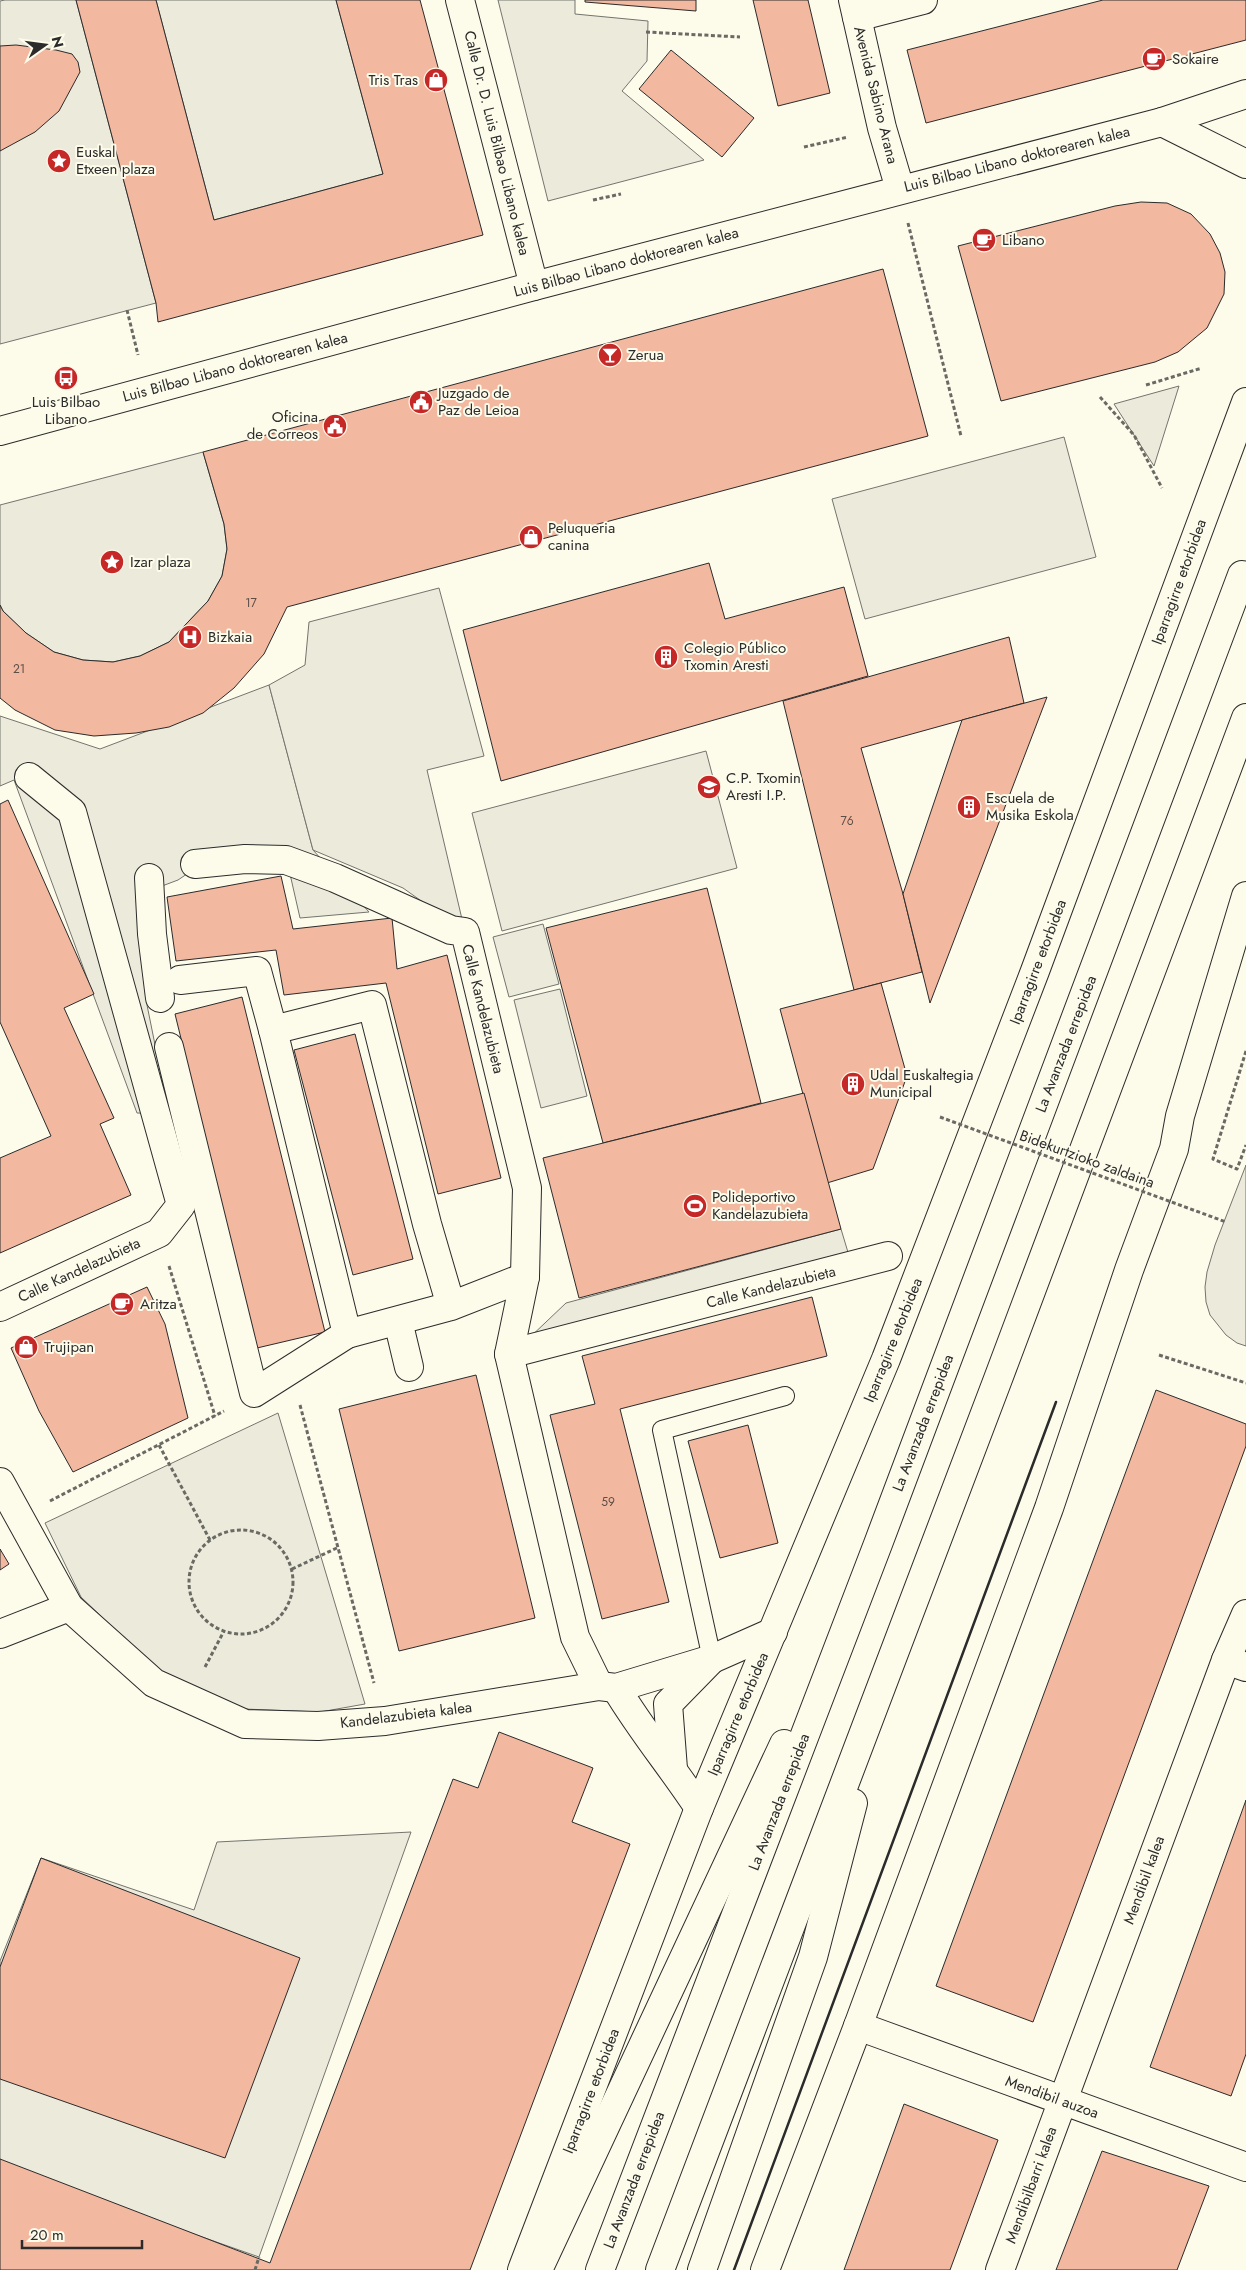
<svg xmlns="http://www.w3.org/2000/svg" width="1246" height="2270" font-family="Jost,sans-serif">
<rect width="100%" height="100%" fill="#fdfbea"/>
<g fill="#ecebdb" stroke="#74746e">
<path d="M 1179,386 L 1154,466 L 1114,404 Z"/>
<path d="M 1064,437 L 1096,557 L 865,619 L 832,499 Z"/>
<path d="M 269,685 L 313,850 L 369,912 L 300,918 L 285,852 L 212,857 L 178,880 L 162,886 L 157,976 L 147,1005 L 169,1114 L 137,1113 L 14,780 L 0,786 L 0,716 L 100,749 Z"/>
<path d="M 706,751 L 737,868 L 502,931 L 472,813 Z"/>
<path d="M 543,924 L 559,984 L 509,997 L 493,937 Z"/>
<path d="M 560,989 L 587,1096 L 541,1108 L 514,1000 Z"/>
<path d="M 841,1229 L 850,1259 L 526,1341 L 566,1303 Z"/>
<path d="M 278,1413 L 365,1704 L 320,1712 L 244,1709 L 156,1669 L 81,1597 L 45,1523 Z"/>
</g>
<g fill="#eceadb" stroke="#74746e">
<path d="M 5,0 L 76,0 L 156,303 L 0,344 L 0,1 Z"/>
<path d="M 156,0 L 336,0 L 383,174 L 214,220 Z"/>
<path d="M 498,0 L 575,0 L 575,14 L 648,21 L 647,61 L 622,91 L 704,160 L 548,201 Z"/>
<path d="M 203,452 L 224,524 L 227,549 L 222,576 L 208,601 L 169,642 L 140,656 L 113,662 L 83,660 L 54,652 L 26,633 L 3,611 L 0,605 L 0,505 Z"/>
<path d="M 439,588 L 484,756 L 427,770 L 465,932 L 403,888 L 313,850 L 269,685 L 305,665 L 309,622 Z"/>
<path d="M 1246,1165 L 1246,1346 L 1237,1343 L 1226,1335 L 1210,1315 L 1206,1302 L 1205,1287 L 1207,1272 L 1215,1245 Z"/>
<path d="M 411,1832 L 259,2257 L 0,2166 L 0,1961 L 41,1858 L 194,1910 L 217,1842 Z"/>
</g>
<g fill="#f2b8a0" stroke="#2b2b2b">
<path d="M 76,0 L 156,0 L 214,220 L 383,174 L 336,0 L 420,0 L 483,235 L 158,322 L 156,303 Z"/>
<path d="M 585,0 L 696,0 L 696,11 L 585,2 Z"/>
<path d="M 753,0 L 808,0 L 830,93 L 778,106 Z"/>
<path d="M 1103,0 L 1246,0 L 1246,40 L 926,123 L 907,50 Z"/>
<path d="M 16,45 L 56,50 L 72,54 L 78,62 L 80,72 L 59,111 L 35,132 L 0,151 L 0,46 Z"/>
<path d="M 671,50 L 754,118 L 722,157 L 639,89 Z"/>
<path d="M 1141,202 L 1167,203 L 1191,214 L 1210,234 L 1220,253 L 1225,272 L 1224,294 L 1207,328 L 1178,352 L 1155,362 L 1001,401 L 958,246 L 1115,206 Z"/>
<path d="M 883,269 L 928,436 L 287,607 L 264,654 L 234,688 L 203,713 L 169,727 L 136,733 L 94,736 L 55,730 L 15,710 L 0,698 L 0,605 L 3,611 L 26,633 L 54,652 L 83,660 L 113,662 L 140,656 L 169,642 L 208,601 L 222,576 L 227,549 L 224,524 L 203,452 Z"/>
<path d="M 709,563 L 725,619 L 844,587 L 868,676 L 501,781 L 463,630 Z"/>
<path d="M 1009,637 L 1024,703 L 861,748 L 903,894 L 922,972 L 854,990 L 783,701 Z"/>
<path d="M 1047,697 L 930,1003 L 903,894 L 962,720 Z"/>
<path d="M 8,800 L 94,994 L 64,1008 L 114,1118 L 100,1124 L 131,1195 L 0,1253 L 0,1158 L 51,1136 L 0,1022 L 0,804 Z"/>
<path d="M 281,876 L 293,929 L 392,918 L 397,969 L 447,955 L 501,1178 L 438,1194 L 386,983 L 284,995 L 276,950 L 176,961 L 167,897 Z"/>
<path d="M 707,888 L 761,1103 L 603,1143 L 546,928 Z"/>
<path d="M 881,983 L 907,1076 L 873,1169 L 827,1183 L 780,1009 Z"/>
<path d="M 242,997 L 325,1332 L 257,1348 L 175,1014 Z"/>
<path d="M 355,1034 L 413,1259 L 353,1275 L 294,1050 Z"/>
<path d="M 804,1093 L 841,1229 L 579,1298 L 543,1158 Z"/>
<path d="M 147,1287 L 165,1324 L 188,1418 L 73,1472 L 39,1411 L 11,1348 Z"/>
<path d="M 812,1297 L 827,1356 L 620,1409 L 669,1602 L 602,1619 L 550,1415 L 595,1404 L 582,1356 Z"/>
<path d="M 476,1375 L 535,1618 L 399,1651 L 339,1409 Z"/>
<path d="M 1156,1390 L 1246,1424 L 1246,1446 L 1033,2022 L 936,1986 Z"/>
<path d="M 748,1425 L 778,1543 L 720,1558 L 688,1441 Z"/>
<path d="M 0,1549 L 9,1564 L 0,1570 Z"/>
<path d="M 499,1732 L 593,1768 L 572,1822 L 630,1844 L 470,2270 L 0,2270 L 0,2159 L 270,2263 L 453,1779 L 478,1788 Z"/>
<path d="M 1246,1800 L 1246,2054 L 1231,2096 L 1150,2067 Z"/>
<path d="M 41,1858 L 300,1958 L 225,2158 L 0,2079 L 0,1967 Z"/>
<path d="M 904,2104 L 998,2140 L 950,2270 L 844,2270 Z"/>
<path d="M 1102,2151 L 1209,2186 L 1177,2270 L 1056,2270 Z"/>
</g>
<g fill="none" stroke-linecap="round" stroke-linejoin="round">
<g stroke="#2b2b2b" stroke-width="20">
<path id="service" d="M 712,1659 L 662,1430 L 785,1396"/>
</g>
<g stroke="#2b2b2b" stroke-width="30">
<g id="pedestrian">
<path d="M 149,878 L 152,934 L 160,998"/>
<path d="M 180,980 L 257,971 L 273,1030"/>
<path d="M 169,1047 L 254,1393 L 347,1334"/>
<path d="M 509,1354 L 888,1256"/>
<path d="M 1226,1660 L 1246,1667"/>
</g>
</g>
<g stroke="#2b2b2b" stroke-width="30">
<g id="minor">
<path d="M 460,0 L 534,286"/>
<path d="M 853,0 L 882,128 L 900,189"/>
<path d="M 857,17 L 923,0"/>
<path d="M 1162,122 L 1246,94"/>
<path d="M 0,431 L 534,286 L 1162,122 L 1246,164"/>
<path d="M 195,864 L 245,859 L 286,860 L 335,878 L 451,930 L 465,932 L 527,1188 L 525,1277 L 509,1354 L 575,1637 L 599,1686"/>
<path d="M 451,1306 L 427,1224 L 372,1005 L 273,1030 L 347,1334 L 451,1306 L 525,1277"/>
<path d="M 0,1307 L 159,1233 L 181,1205 L 72,812 L 29,777"/>
<path d="M 398,1321 L 409,1367"/>
<path d="M 0,1482 L 69,1607 L 154,1683 L 245,1724 L 318,1726 L 385,1721 L 599,1686 L 616,1688 L 712,1659 L 773,1632"/>
<path d="M 0,1634 L 69,1607"/>
<path d="M 616,1688 C 641,1730 672,1767 699,1808"/>
<path d="M 673,1769 L 668,1704 L 711,1660"/>
<path d="M 858,2026 L 1246,2167"/>
<path d="M 1000,2270 L 1226,1660 L 1246,1614"/>
</g>
</g>
<g stroke="#2b2b2b" stroke-width="30">
<g id="primary">
<path d="M 522,2270 L 699,1808 L 886,1359 L 1035,971 L 1246,402"/>
<path d="M 765,2270 L 858,2026 L 1049,1508 L 1129,1270 L 1174,1149 L 1180,1116 L 1246,896"/>
</g>
</g>
<g stroke="#2b2b2b" stroke-width="30">
<g id="trunk">
<path d="M 538,2270 L 784,1744"/>
<path d="M 600,2270 L 878,1544 L 1242,575"/>
<path d="M 660,2270 L 998,1379 L 1246,718"/>
<path d="M 702,2270 L 813,1957 L 853,1803"/>
</g>
</g>
<g stroke="#6a6964" stroke-width="3" stroke-dasharray="4 2.5" stroke-linecap="butt">
<path d="M 646,32 L 740,37"/>
<path d="M 804,147 L 848,137"/>
<path d="M 593,200 L 621,194"/>
<path d="M 908,223 L 961,436"/>
<path d="M 127,310 L 138,355"/>
<path d="M 1146,385 L 1202,368"/>
<path d="M 1100,397 L 1134,435 L 1162,488"/>
<path d="M 1246,1051 L 1213,1159 L 1237,1169 L 1246,1145"/>
<path d="M 169,1266 L 215,1416"/>
<path d="M 1159,1355 L 1246,1383"/>
<path d="M 300,1405 L 374,1683"/>
<path d="M 159,1445 L 210,1540"/>
<path d="M 50,1501 L 224,1411"/>
<circle cx="241" cy="1582" r="52"/>
<path d="M 292,1569 L 339,1547"/>
<path d="M 205,1667 L 224,1631"/>
<path d="M 255,2270 L 259,2257"/>
</g>
<use href="#service" stroke="#fdfbea" stroke-width="18"/>
<use href="#pedestrian" stroke="#fdfbea" stroke-width="28"/>
<use href="#minor" stroke="#fdfbea" stroke-width="28"/>
<use href="#primary" stroke="#fdfbea" stroke-width="28"/>
<use href="#trunk" stroke="#fdfbea" stroke-width="28"/>
<path stroke="#6a6964" stroke-width="3" stroke-dasharray="4 2.5" stroke-linecap="butt" d="M 940,1117 L 1226,1222"/>
<path stroke="#2b2b2b" stroke-width="2.5" d="M 734,2270 L 1056,1402"/>
</g>
<defs>
<g id="cafe-disc" transform="scale(1.25)"><circle r="9.5" fill="#c62828" stroke="#fdfbea"/><path d="M-5.5-4.5H6V0H3Q3 3.5 0 3.5H-2.5Q-5.5 3.5-5.5 0ZM3-3.2v2h1.7v-2ZM-6 4.5H4V6H-6Z" fill="#fff"/></g>
<g id="shop-disc" transform="scale(1.25)"><circle r="9.5" fill="#c62828" stroke="#fdfbea"/><path d="M-5-2.5h2.3a2.7 3.5 0 0 1 5.4 0H5L5.5 6h-11ZM-1.5-2.5h3a1.5 2.3 0 0 0-3 0Z" fill="#fff"/></g>
<g id="sight-disc" transform="scale(1.25)"><circle r="9.5" fill="#c62828" stroke="#fdfbea"/><path d="M0-6L1.8-2.2L6-1.7L2.9 1.2L3.7 5.4L0 3.3L-3.7 5.4L-2.9 1.2L-6-1.7L-1.8-2.2Z" fill="#fff"/></g>
<g id="bar-disc" transform="scale(1.25)"><circle r="9.5" fill="#c62828" stroke="#fdfbea"/><path d="M-6-5H6L.8 .8V4.5H3.5V6h-7V4.5H-.8V.8Z" fill="#fff"/></g>
<g id="bus-disc" transform="scale(1.25)"><circle r="9.5" fill="#c62828" stroke="#fdfbea"/><path d="M-5-6H5V4H4V6H2V4H-2V6H-4V4H-5ZM-3.5-4V0h7V-4ZM-3.5 1.2v1.5H-2V1.2ZM2 1.2v1.5H3.5V1.2Z" fill="#fff"/></g>
<g id="civic-disc" transform="scale(1.25)"><circle r="9.5" fill="#c62828" stroke="#fdfbea"/><path d="M-.6-6.5H3V-4.5H.6V-3L4-1V1h2V6H-6V1h2V-1L-.6-3ZM-1.2 2.5V6h2.4V2.5Z" fill="#fff"/></g>
<g id="hospital-disc" transform="scale(1.25)"><circle r="9.5" fill="#c62828" stroke="#fdfbea"/><path d="M-5-5h3v3.5h4V-5h3V5h-3V1.5h-4V5h-3Z" fill="#fff"/></g>
<g id="building-disc" transform="scale(1.25)"><circle r="9.5" fill="#c62828" stroke="#fdfbea"/><path d="M-4-6H4V6H1V3H-1V6H-4ZM-2.5-4.3h1.7v1.8h-1.7ZM.8-4.3h1.7v1.8H.8ZM-2.5-1h1.7V.8h-1.7ZM.8-1h1.7V.8H.8Z" fill="#fff"/></g>
<g id="school-disc" transform="scale(1.25)"><circle r="9.5" fill="#c62828" stroke="#fdfbea"/><path d="M0-5L7-2L0 1L-7-2ZM-4 1L0 2.5L4 1V4Q0 6-4 4Z" fill="#fff"/></g>
<g id="stadium-disc" transform="scale(1.25)"><circle r="9.5" fill="#c62828" stroke="#fdfbea"/><path d="M0-5a6.5 5 0 1 0 0 10a6.5 5 0 1 0 0-10ZM-3.5-1.8h7v3.6h-7Z" fill="#fff"/></g>
</defs>
<g fill-rule="evenodd">
<use href="#cafe-disc" x="1154" y="59"/>
<use href="#shop-disc" x="436" y="80"/>
<use href="#sight-disc" x="59" y="161"/>
<use href="#cafe-disc" x="984" y="240"/>
<use href="#bar-disc" x="610" y="355"/>
<use href="#bus-disc" x="66" y="378"/>
<use href="#civic-disc" x="421" y="402"/>
<use href="#civic-disc" x="335" y="426"/>
<use href="#shop-disc" x="531" y="537"/>
<use href="#sight-disc" x="112" y="562"/>
<use href="#hospital-disc" x="190" y="637"/>
<use href="#building-disc" x="666" y="657"/>
<use href="#school-disc" x="709" y="787"/>
<use href="#building-disc" x="969" y="807"/>
<use href="#building-disc" x="853" y="1084"/>
<use href="#stadium-disc" x="695" y="1206"/>
<use href="#cafe-disc" x="122" y="1304"/>
<use href="#shop-disc" x="26" y="1347"/>
</g>
<g text-anchor="middle" stroke-width="4" stroke-linejoin="round" paint-order="stroke">
<g font-size="12" fill="#5d4e48">
<text x="251" y="607">17</text>
<text x="19" y="673">21</text>
<text x="847" y="825">76</text>
<text x="608" y="1506">59</text>
</g>
<g font-size="15" fill="#2b2b2b" stroke="#fdfbea" text-anchor="start">
<text x="1172" y="64">Sokaire</text>
<text x="418" y="85" text-anchor="end">Tris Tras</text>
<text x="76" y="157">Euskal<tspan x="76" dy="17">Etxeen plaza</tspan></text>
<text x="1002" y="245">Libano</text>
<text x="628" y="360">Zerua</text>
<text x="438" y="398">Juzgado de<tspan x="438" dy="17">Paz de Leioa</tspan></text>
<text x="66" y="407" text-anchor="middle">Luis Bilbao<tspan x="66" dy="17">Libano</tspan></text>
<text x="318" y="422" text-anchor="end">Oficina<tspan x="318" dy="17">de Correos</tspan></text>
<text x="548" y="533">Peluqueria<tspan x="548" dy="17">canina</tspan></text>
<text x="130" y="567">Izar plaza</text>
<text x="208" y="642">Bizkaia</text>
<text x="684" y="653">Colegio Público<tspan x="684" dy="17">Txomin Aresti</tspan></text>
<text x="726" y="783">C.P. Txomin<tspan x="726" dy="17">Aresti I.P.</tspan></text>
<text x="986" y="803">Escuela de<tspan x="986" dy="17">Musika Eskola</tspan></text>
<text x="870" y="1080">Udal Euskaltegia<tspan x="870" dy="17">Municipal</tspan></text>
<text x="712" y="1202">Polideportivo<tspan x="712" dy="17">Kandelazubieta</tspan></text>
<text x="140" y="1309">Aritza</text>
<text x="44" y="1352">Trujipan</text>
</g>
<g font-size="15" fill="#2b2b2b" stroke="#fdfbea">
<text transform="translate(876 95) rotate(76)" y="5">Avenida Sabino Arana</text>
<text transform="translate(497 143) rotate(76)" y="5">Calle Dr. D. Luis Bilbao Libano kalea</text>
<text transform="translate(1017 159) rotate(-14)" y="5">Luis Bilbao Libano doktorearen kalea</text>
<text transform="translate(626 262) rotate(-15)" y="5">Luis Bilbao Libano doktorearen kalea</text>
<text transform="translate(235 367) rotate(-15)" y="5">Luis Bilbao Libano doktorearen kalea</text>
<text transform="translate(1179 582) rotate(-70)" y="5">Iparragirre etorbidea</text>
<text transform="translate(1038 962) rotate(-69)" y="5">Iparragirre etorbidea</text>
<text transform="translate(483 1009) rotate(76)" y="5">Calle Kandelazubieta</text>
<text transform="translate(1066 1044) rotate(-69)" y="5">La Avanzada errepidea</text>
<text transform="translate(1087 1159) rotate(20)" y="5">Bidekurtzioko zaldaina</text>
<text transform="translate(79 1270) rotate(-25)" y="5">Calle Kandelazubieta</text>
<text transform="translate(771 1287) rotate(-14)" y="5">Calle Kandelazubieta</text>
<text transform="translate(893 1340) rotate(-68)" y="5">Iparragirre etorbidea</text>
<text transform="translate(923 1423) rotate(-69)" y="5">La Avanzada errepidea</text>
<text transform="translate(738 1714) rotate(-67)" y="5">Iparragirre etorbidea</text>
<text transform="translate(406 1715) rotate(-7)" y="5">Kandelazubieta kalea</text>
<text transform="translate(779 1802) rotate(-69)" y="5">La Avanzada errepidea</text>
<text transform="translate(1144 1880) rotate(-70)" y="5">Mendibil kalea</text>
<text transform="translate(591 2091) rotate(-69)" y="5">Iparragirre etorbidea</text>
<text transform="translate(1052 2097) rotate(20)" y="5">Mendibil auzoa</text>
<text transform="translate(634 2180) rotate(-69)" y="5">La Avanzada errepidea</text>
<text transform="translate(1031 2185) rotate(-70)" y="5">Mendibilbarri kalea</text>
</g>
</g>
<g transform="translate(45 45) rotate(76)" stroke="#fdfbea" stroke-width="4" paint-order="stroke">
<path d="M0-4L9 19L0 12L-9 19Z" fill="#2b2b2b"/>
<text y="-8" font-size="14" font-weight="bold" text-anchor="middle" fill="#2b2b2b">N</text>
</g>
<path d="M22 2240v8h120v-8" fill="none" stroke="#2b2b2b" stroke-width="2.5"/>
<text x="30" y="2240" font-size="15" fill="#2b2b2b" stroke="#fdfbea" stroke-width="4" paint-order="stroke">20 m</text>
</svg>
